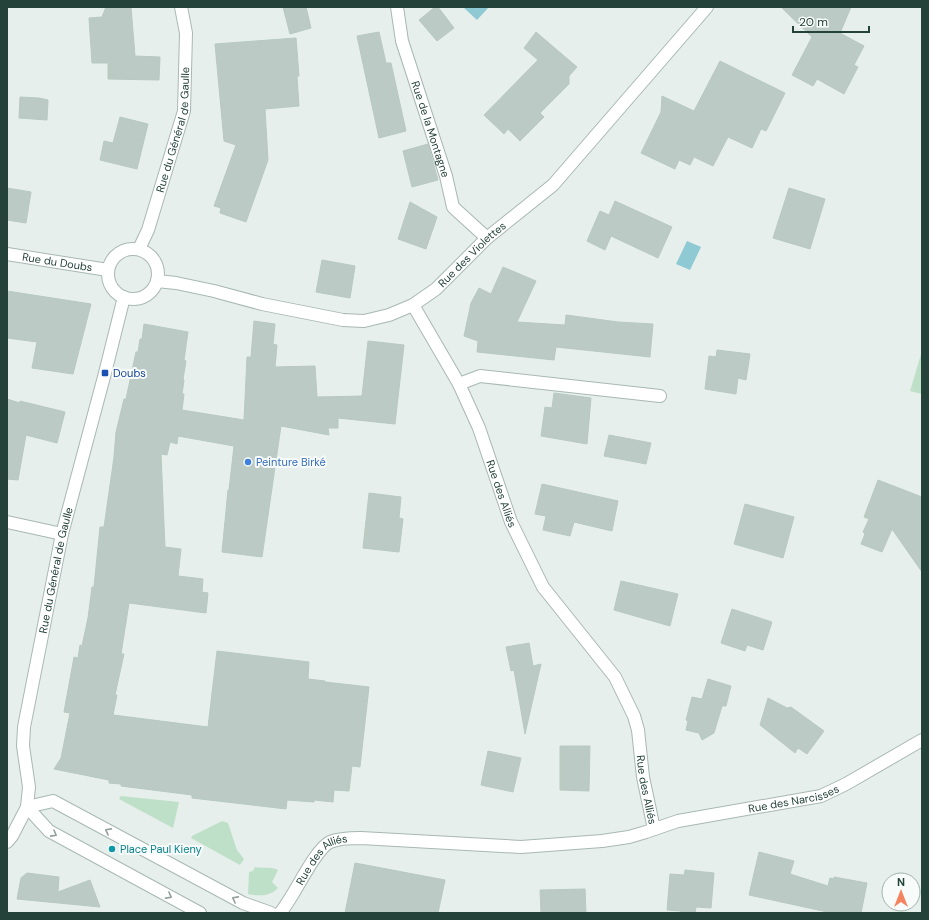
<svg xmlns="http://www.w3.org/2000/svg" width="929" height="920" font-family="'DM Sans',sans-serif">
<rect width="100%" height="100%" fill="#e6efeb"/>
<g fill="#bfe0c8">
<path d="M 922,351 L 922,394 L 910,391 Z"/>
<path d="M 121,796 L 179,802 L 173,828 L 119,799 Z"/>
<path d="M 222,821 L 228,823 L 237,850 L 244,859 L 240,865 L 191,838 L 192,836 Z"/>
<path d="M 255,867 C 263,869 271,866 278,870 L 272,882 L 278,888 C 269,897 259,896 248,894 L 249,872 L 253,871 Z"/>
</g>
<g fill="#8ec9d4">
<path d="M 463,7 L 489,7 L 477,20 Z"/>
<path d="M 687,241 L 701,247 L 690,270 L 676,264 Z"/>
</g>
<g fill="#bbcac4" stroke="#b8c9c2">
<path d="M 106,7 L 131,7 L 135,56 L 160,57 L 159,80 L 108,79 L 108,63 L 92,63 L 89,18 L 102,17 Z"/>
<path d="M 283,7 L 306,7 L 311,28 L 290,34 Z"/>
<path d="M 435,7 L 438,7 L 454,28 L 437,41 L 419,20 Z"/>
<path d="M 781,7 L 851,7 L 840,33 L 864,46 L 854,65 L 858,67 L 844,94 L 817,79 L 813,86 L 792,75 L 812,37 Z"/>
<path d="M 379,32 L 386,63 L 391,63 L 406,131 L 379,138 L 357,36 Z"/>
<path d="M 536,32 L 577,67 L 569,76 L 569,84 L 540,113 L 544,117 L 520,141 L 508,129 L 504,134 L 484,115 L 538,60 L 524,48 Z"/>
<path d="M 296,38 L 299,76 L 297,76 L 299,106 L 265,109 L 268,160 L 246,222 L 220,213 L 221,208 L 214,206 L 236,145 L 224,141 L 215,44 Z"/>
<path d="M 720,61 L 785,93 L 766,131 L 761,129 L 752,148 L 728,137 L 713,166 L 694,157 L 690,165 L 679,160 L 675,169 L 641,153 L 661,112 L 662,96 L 694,111 Z"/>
<path d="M 20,97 L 39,98 L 48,100 L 47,120 L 19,118 Z"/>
<path d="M 120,117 L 148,124 L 137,169 L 100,160 L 104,141 L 113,143 Z"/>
<path d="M 428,144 L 438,180 L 412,187 L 403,151 Z"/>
<path d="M 7,188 L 31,192 L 26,223 L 7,220 Z"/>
<path d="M 789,188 L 825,199 L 810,249 L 773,238 Z"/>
<path d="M 615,201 L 672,227 L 658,258 L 611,236 L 605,250 L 587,241 L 600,211 L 609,215 Z"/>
<path d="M 410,202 L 437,217 L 426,249 L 398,239 Z"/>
<path d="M 322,260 L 355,266 L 350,298 L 316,292 Z"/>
<path d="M 503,267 L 536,281 L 517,322 L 565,325 L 566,315 L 618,322 L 653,324 L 650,357 L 556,347 L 554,360 L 477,352 L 478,341 L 464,336 L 471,303 L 479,288 L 491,294 Z"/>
<path d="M 7,291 L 91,304 L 73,374 L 32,368 L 37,342 L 7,338 Z"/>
<path d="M 254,321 L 275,324 L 273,344 L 277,345 L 275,367 L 315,366 L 317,397 L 362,396 L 368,341 L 404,345 L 395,424 L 338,418 L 338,428 L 328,428 L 329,435 L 281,426 L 262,557 L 222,552 L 228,490 L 229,490 L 234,446 L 178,436 L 177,444 L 170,442 L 167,455 L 161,454 L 165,547 L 181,549 L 178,576 L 203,579 L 202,592 L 208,593 L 206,613 L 129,603 L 121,654 L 124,654 L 115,695 L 117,695 L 113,715 L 208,727 L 217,651 L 309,662 L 308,679 L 325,681 L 325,682 L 369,687 L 360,767 L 352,766 L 349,791 L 334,790 L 333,802 L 314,800 L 314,802 L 287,800 L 286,809 L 192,798 L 192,795 L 121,786 L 121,784 L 109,783 L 109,780 L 54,769 L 61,758 L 70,713 L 64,712 L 74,657 L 78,658 L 80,645 L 82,646 L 88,618 L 92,587 L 94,587 L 100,527 L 104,527 L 114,457 L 116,432 L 124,399 L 126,399 L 136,352 L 138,352 L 140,339 L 142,339 L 144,324 L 188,332 L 184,360 L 186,361 L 183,379 L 184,380 L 182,394 L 184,394 L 182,410 L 244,420 L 247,357 L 251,357 Z"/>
<path d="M 717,350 L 750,354 L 746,380 L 738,378 L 736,394 L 705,389 L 709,356 L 716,357 Z"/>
<path d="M 554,393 L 591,398 L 587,444 L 541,436 L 545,407 L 552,408 Z"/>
<path d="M 7,399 L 20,403 L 20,401 L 65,412 L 57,443 L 26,435 L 18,480 L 7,479 Z"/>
<path d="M 609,435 L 651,443 L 646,464 L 604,456 Z"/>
<path d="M 878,480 L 922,497 L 922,572 L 892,529 L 882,552 L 861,544 L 865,534 L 863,532 L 869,519 L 864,517 Z"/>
<path d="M 542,484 L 618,501 L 612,531 L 574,522 L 570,536 L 543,530 L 546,516 L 535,514 Z"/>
<path d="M 369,493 L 401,497 L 399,518 L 403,519 L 399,552 L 363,548 Z"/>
<path d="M 745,504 L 794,517 L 783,558 L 734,544 Z"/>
<path d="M 621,581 L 678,594 L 670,626 L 614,610 Z"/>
<path d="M 732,609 L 772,622 L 763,650 L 747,645 L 745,651 L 721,643 Z"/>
<path d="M 529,643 L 533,666 L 541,664 L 525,734 L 514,670 L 511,671 L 506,647 Z"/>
<path d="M 708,679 L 731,686 L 726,706 L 722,706 L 714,733 L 702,740 L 699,733 L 686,730 L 688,721 L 686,720 L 692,697 L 702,699 Z"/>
<path d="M 768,698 L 787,708 L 791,707 L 824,731 L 807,754 L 798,748 L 795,753 L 760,725 Z"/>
<path d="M 560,746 L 590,746 L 589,791 L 560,790 Z"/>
<path d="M 488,751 L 521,758 L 513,792 L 481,785 Z"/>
<path d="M 759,852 L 794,861 L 790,874 L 828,886 L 830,878 L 834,879 L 834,877 L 867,883 L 861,913 L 832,913 L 749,895 Z"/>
<path d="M 355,863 L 445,880 L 438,913 L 345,913 Z"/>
<path d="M 685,870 L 714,873 L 711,908 L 696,907 L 695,913 L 682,913 L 680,911 L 667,910 L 670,874 L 684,875 Z"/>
<path d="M 27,873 L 59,877 L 58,892 L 90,880 L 100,907 L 17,899 L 21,878 Z"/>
<path d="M 585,889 L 586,913 L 541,913 L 540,890 Z"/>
</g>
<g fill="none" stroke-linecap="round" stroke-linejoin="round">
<g stroke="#a8b8b2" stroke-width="14">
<g id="minor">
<path id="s1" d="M 397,7 L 402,41 L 446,176 L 453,207 L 487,238"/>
<path id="s2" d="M 139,249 L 148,230 L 184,111 L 186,33 L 181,7"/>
<circle cx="133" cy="274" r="25"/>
<path id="s3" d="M 7,254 L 108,270"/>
<path id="s4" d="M 157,281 L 176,283 L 214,291 L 262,304 L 343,320 L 364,321 L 389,315 L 413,305 L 436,289 L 487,238 L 553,185 L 707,7"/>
<path id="s5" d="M 413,305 L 459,384 L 479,428 L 511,522 L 543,587 L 615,677 L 634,716 L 638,730 L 643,777 L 654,829"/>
<path d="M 459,384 L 480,376 L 660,396"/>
<path d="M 7,522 L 62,534"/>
<path d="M 27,807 L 53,801 L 243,903 L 271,913"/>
<path d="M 27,807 L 49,831 L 200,913"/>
<path id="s6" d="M 7,842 L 12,836 L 27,807 L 29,787 L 23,746 L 24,727 L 62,534 L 105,373 L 124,297"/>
<path id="s7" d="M 280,913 C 294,897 314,850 330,842 C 339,838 351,838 361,838 L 521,847 L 602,841 L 629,837 L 646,832 L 678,821 L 821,796 L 846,784 L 922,740"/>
</g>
</g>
<use href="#minor" stroke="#fff" stroke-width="12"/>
</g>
<defs><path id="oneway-chevron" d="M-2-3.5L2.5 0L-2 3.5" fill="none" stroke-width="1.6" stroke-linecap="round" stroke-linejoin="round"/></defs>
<g stroke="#92a09c">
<use href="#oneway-chevron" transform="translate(108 831) rotate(-152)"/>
<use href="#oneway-chevron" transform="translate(54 834) rotate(29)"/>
<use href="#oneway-chevron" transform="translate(169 896) rotate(28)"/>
<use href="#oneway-chevron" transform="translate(235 899) rotate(-152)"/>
</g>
<rect fill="#1a4fb4" stroke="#f7fbf9" stroke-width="1.5" x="101" y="369" width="8" height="8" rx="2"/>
<circle fill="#3f7fe0" stroke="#f7fbf9" stroke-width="1.5" cx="248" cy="462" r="4"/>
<circle fill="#0f9aa8" stroke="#f7fbf9" stroke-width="1.5" cx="112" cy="849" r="4"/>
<g text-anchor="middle" stroke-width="4" stroke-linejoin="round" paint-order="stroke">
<g font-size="11" fill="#24423a" stroke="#f7fbf9">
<text dy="4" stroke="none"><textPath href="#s1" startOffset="127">Rue de la Montagne</textPath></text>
<text dy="4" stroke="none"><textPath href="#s2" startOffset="125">Rue du Général de Gaulle</textPath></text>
<text dy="4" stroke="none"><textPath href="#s4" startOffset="341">Rue des Violettes</textPath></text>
<text dy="4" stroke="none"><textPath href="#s3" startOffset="51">Rue du Doubs</textPath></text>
<text dy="4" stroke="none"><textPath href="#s5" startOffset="209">Rue des Alliés</textPath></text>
<text dy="4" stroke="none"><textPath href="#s6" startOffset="281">Rue du Général de Gaulle</textPath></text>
<text dy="4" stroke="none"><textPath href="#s5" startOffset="545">Rue des Alliés</textPath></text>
<text dy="4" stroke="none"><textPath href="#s7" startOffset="557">Rue des Narcisses</textPath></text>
<text dy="4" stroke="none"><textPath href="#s7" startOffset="70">Rue des Alliés</textPath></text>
</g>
<g font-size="11" fill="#164399" stroke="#f7fbf9" text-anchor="start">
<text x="113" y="377">Doubs</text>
</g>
<g font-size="11" fill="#366cbe" stroke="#f7fbf9" text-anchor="start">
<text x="256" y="466">Peinture Birké</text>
</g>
<g font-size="11" fill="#0d838f" stroke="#f7fbf9" text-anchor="start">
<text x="120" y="853">Place Paul Kieny</text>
</g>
</g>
<rect width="929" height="920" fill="none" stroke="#24423a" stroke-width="16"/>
<g transform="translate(901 892)"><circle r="19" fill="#f7fbf9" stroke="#a3b1ad"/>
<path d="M0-3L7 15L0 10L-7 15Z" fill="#f4845f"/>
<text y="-6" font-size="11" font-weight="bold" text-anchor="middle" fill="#24423a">N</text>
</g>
<path d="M793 26v6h76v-6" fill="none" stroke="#24423a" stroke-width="2"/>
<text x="799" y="26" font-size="12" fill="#24423a" stroke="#f7fbf9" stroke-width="3" paint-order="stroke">20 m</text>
</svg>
